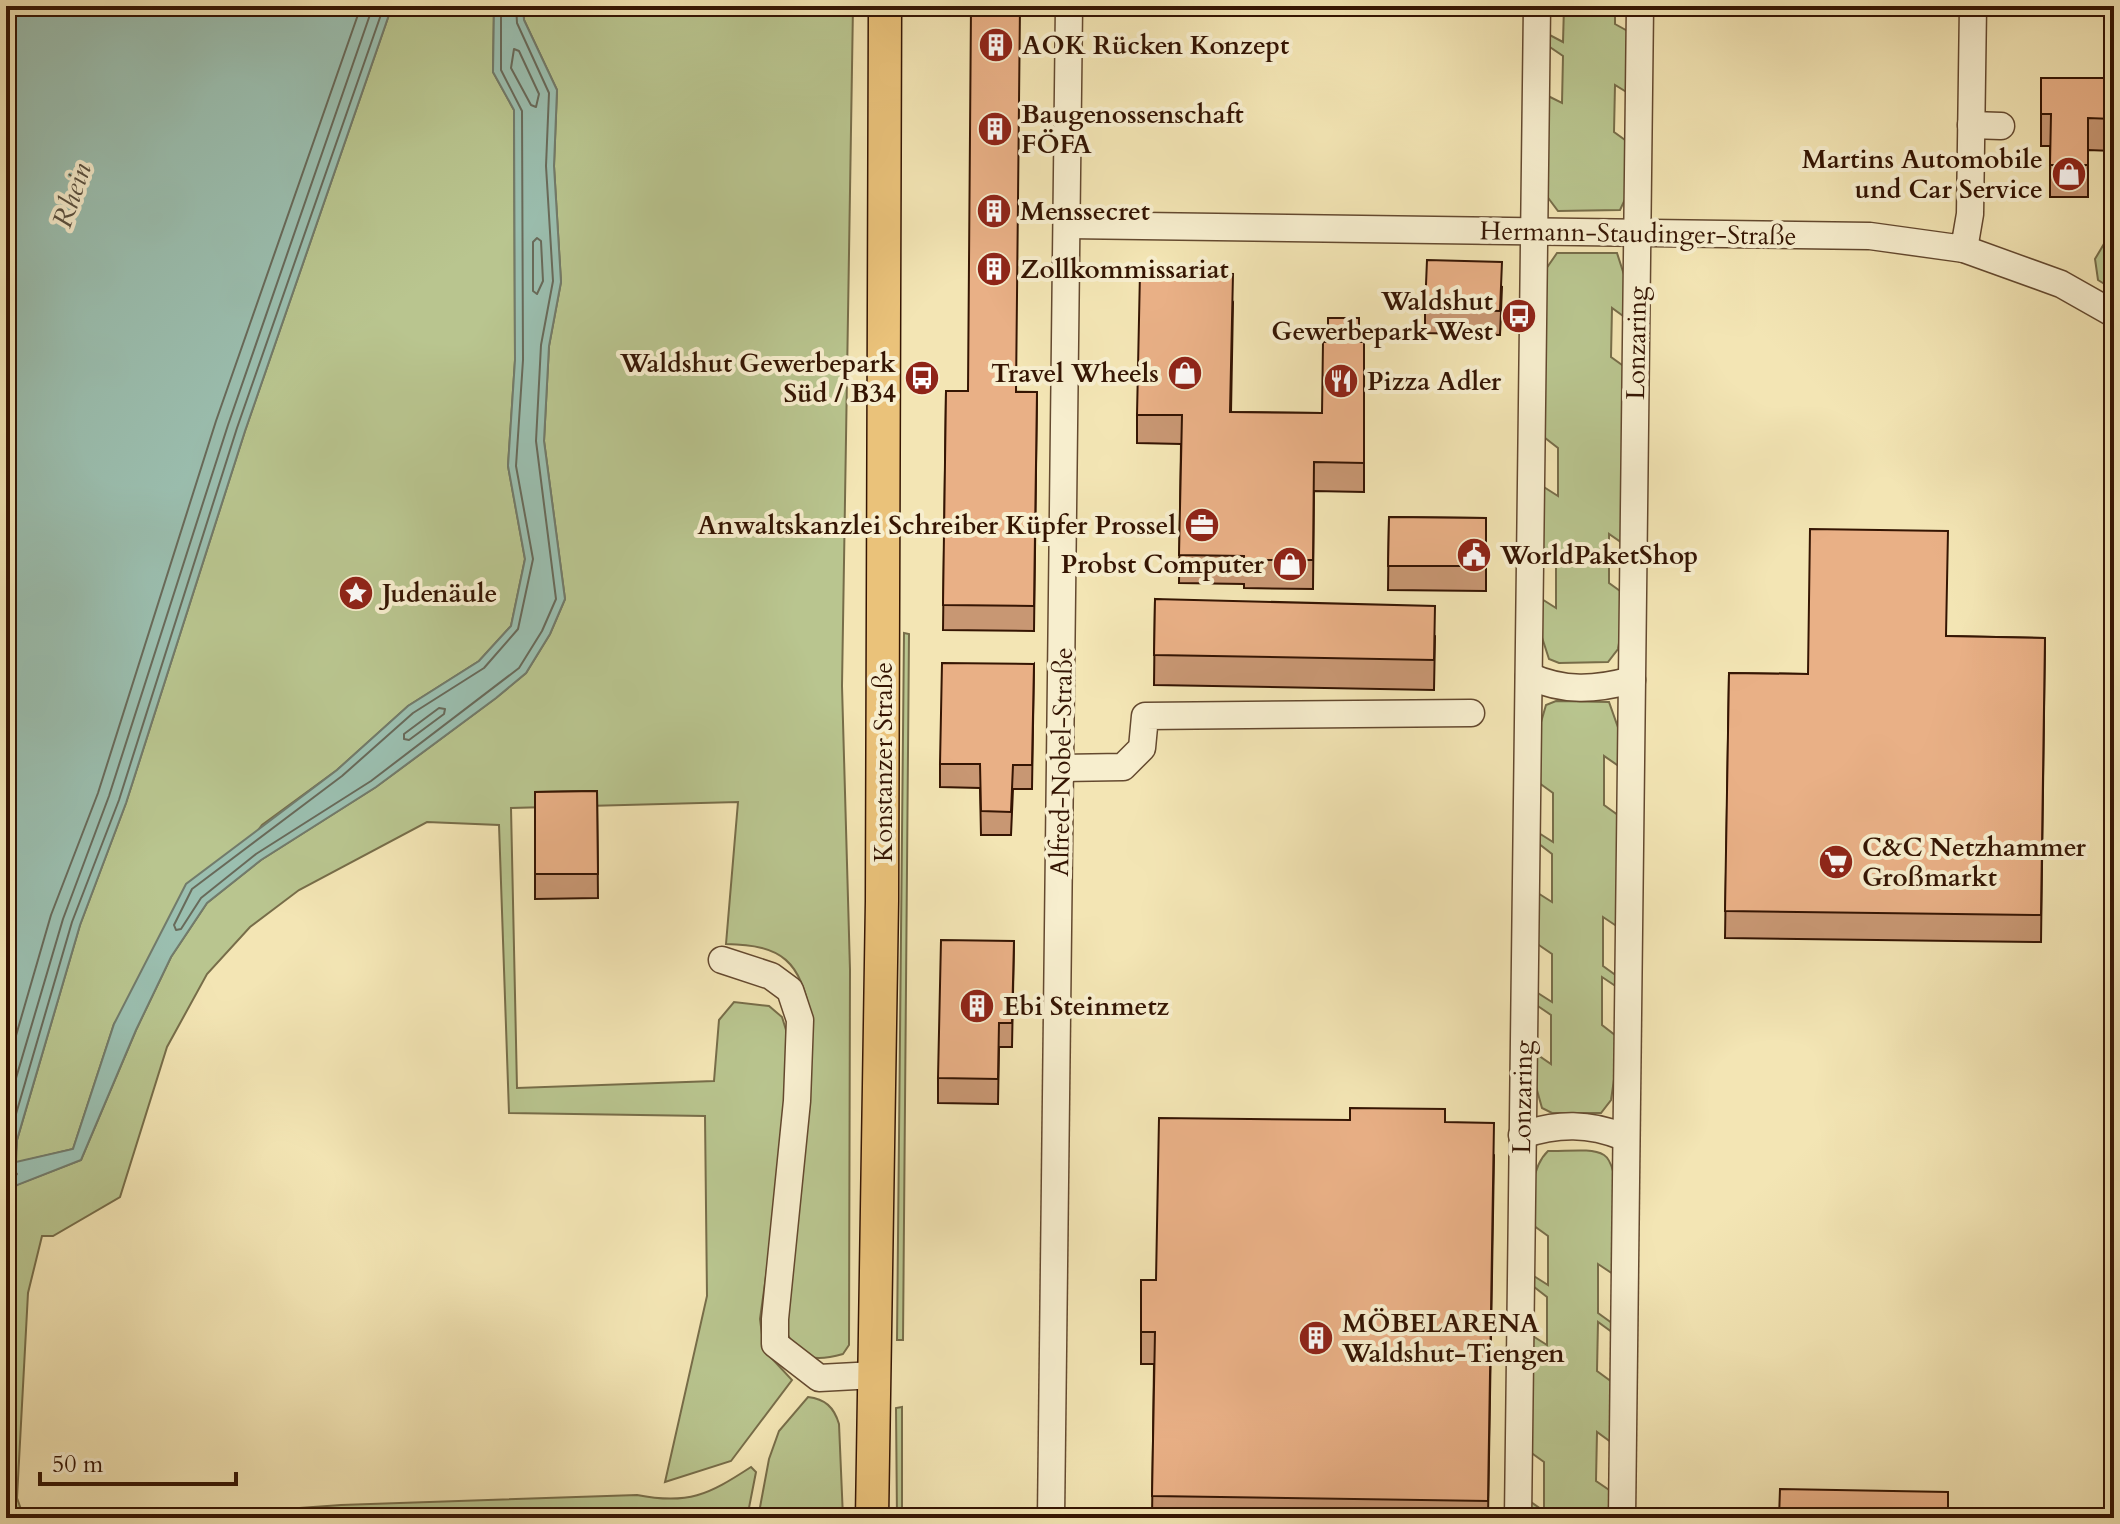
<svg xmlns="http://www.w3.org/2000/svg" width="2120" height="1524" font-family="Cardo,serif">
<rect width="100%" height="100%" fill="#f3e5b4"/>
<filter id="stains"><feTurbulence type="fractalNoise" baseFrequency=".0025" numOctaves="4"/><feColorMatrix values="0 0 0 0 .2 0 0 0 0 .09 0 0 0 0 .02 0 0 0 .5 -.17"/></filter>
<radialGradient id="worn" r=".72"><stop offset=".6" stop-color="#630" stop-opacity="0"/><stop offset="1" stop-color="#630" stop-opacity=".3"/></radialGradient>
<g fill="#b9c58f" stroke="#776d49" stroke-width="2">
<path d="M 392,6 L 494,6 L 493,72 L 514,110 L 515,360 L 508,466 L 525,559 L 511,626 L 479,661 L 408,706 L 337,770 L 262,825 L 114,1024 L 73,1149 L 15,1163 L 17,1140 L 80,925 L 126,803 L 245,431 Z"/>
<path d="M 523,6 L 853,6 L 842,686 L 850,970 L 849,1345 L 843,1354 C 812,1363 798,1359 785,1329 L 811,1017 C 800,961 783,945 726,944 L 738,802 L 511,808 L 517,1088 L 714,1081 L 719,1020 L 734,1002 L 769,1006 L 782,1017 L 786,1030 L 786,1096 L 777,1197 L 760,1319 L 764,1350 L 792,1380 L 731,1461 L 665,1482 L 707,1296 L 705,1116 L 509,1113 L 499,825 L 427,822 L 299,890 L 250,927 L 207,974 L 167,1047 L 120,1197 L 53,1236 L 42,1236 L 28,1293 L 17,1498 L 24,1518 L 6,1518 L 6,1197 L 16,1185 L 81,1160 L 136,1030 L 171,957 L 207,903 L 261,860 L 376,787 L 496,698 L 526,673 L 550,634 L 565,599 L 544,441 L 549,346 L 561,282 L 554,166 L 557,90 L 524,20 Z"/>
<path d="M 1564,6 L 1615,6 L 1615,24 L 1633,34 L 1633,96 L 1615,85 L 1614,132 L 1632,145 L 1627,195 L 1620,210 L 1558,211 L 1546,195 L 1544,94 L 1562,103 L 1563,56 L 1544,43 L 1546,33 L 1563,42 Z"/>
<path d="M 2114,227 L 2114,290 L 2098,280 L 2095,259 Z"/>
<path d="M 1557,253 L 1617,253 L 1627,284 L 1630,321 L 1612,308 L 1611,357 L 1629,370 L 1628,547 L 1609,534 L 1609,583 L 1627,596 L 1618,649 L 1608,662 L 1559,663 L 1549,659 L 1537,622 L 1537,596 L 1556,608 L 1556,560 L 1538,546 L 1539,484 L 1558,496 L 1558,448 L 1540,434 L 1546,269 Z"/>
<path d="M 904,633 L 909,634 L 903,1340 L 897,1340 Z"/>
<path d="M 1556,701 L 1609,702 L 1621,736 L 1623,769 L 1604,756 L 1604,805 L 1622,818 L 1621,929 L 1603,917 L 1603,966 L 1621,979 L 1620,989 L 1602,977 L 1602,1025 L 1620,1039 L 1611,1100 L 1601,1113 L 1552,1113 L 1542,1108 L 1535,1083 L 1532,1051 L 1551,1064 L 1551,1015 L 1532,1002 L 1533,990 L 1552,1002 L 1552,954 L 1533,941 L 1533,890 L 1552,902 L 1552,854 L 1534,840 L 1534,830 L 1553,842 L 1553,793 L 1535,780 L 1537,736 L 1546,705 Z"/>
<path d="M 1548,1151 C 1563,1152 1591,1147 1604,1155 C 1623,1167 1617,1253 1616,1276 L 1598,1264 L 1598,1313 L 1616,1326 L 1616,1335 L 1598,1322 L 1597,1371 L 1616,1385 L 1615,1445 L 1597,1432 L 1596,1481 L 1615,1494 L 1613,1518 L 1526,1518 L 1525,1498 L 1544,1511 L 1544,1462 L 1526,1449 L 1528,1333 L 1547,1345 L 1547,1297 L 1529,1283 L 1529,1273 L 1548,1285 L 1548,1236 L 1530,1223 C 1530,1200 1531,1167 1548,1151 Z"/>
<path d="M 808,1397 C 825,1399 834,1407 839,1424 L 843,1518 L 758,1518 L 769,1459 L 779,1431 Z"/>
<path d="M 902,1407 L 902,1518 L 897,1518 L 896,1408 Z"/>
<path d="M 751,1467 L 756,1472 L 747,1518 L 163,1518 L 341,1505 L 637,1495 C 688,1505 708,1495 751,1467 Z"/>
<path d="M 1952,1511 L 2114,1514 L 2114,1518 L 1952,1518 Z"/>
<path d="M 1672,1513 L 1776,1514 L 1776,1518 L 1672,1518 Z"/>
</g>
<path fill="#9bbfb0" stroke="#727b6b" stroke-width="2" d="M 6,6 L 392,6 L 245,431 L 126,803 L 80,925 L 17,1140 L 16,1162 L 73,1149 L 114,1024 L 186,884 L 337,770 L 408,706 L 479,661 L 511,626 L 525,559 L 508,466 L 515,360 L 514,110 L 493,72 L 494,6 L 523,6 L 524,20 L 557,90 L 554,166 L 561,282 L 549,346 L 544,441 L 565,599 L 550,634 L 526,673 L 496,698 L 376,787 L 261,860 L 207,903 L 171,957 L 136,1030 L 81,1160 L 17,1185 L 6,1197 Z"/>
<g fill="none" stroke-linecap="round" stroke-linejoin="round">
<g stroke="#686a5a" stroke-width="2">
<path d="M 501,6 L 501,70 L 522,111 L 523,360 L 516,466 L 533,559 L 518,629 L 484,668 L 413,713 L 342,776 L 192,889 L 174,925 L 176,930 L 181,929 L 201,898 L 256,854 L 371,781 L 519,668 L 542,631 L 556,599 L 536,441 L 541,345 L 553,281 L 546,166 L 549,93 L 517,23 L 516,6"/>
<path d="M 514,49 L 519,51 L 539,94 L 536,107 L 531,105 L 511,68 Z"/>
<path d="M 537,238 L 541,241 L 543,281 L 537,294 L 533,291 L 533,242 Z"/>
<path d="M 439,708 L 445,709 L 444,714 L 409,740 L 404,739 L 404,734 Z"/>
<path d="M 6,1070 L 51,915 L 98,793 L 216,421 L 361,6"/>
<path d="M 6,1112 L 63,919 L 109,796 L 228,425 L 373,6"/>
<path d="M 6,1185 L 17,1174 L 8,1162 L 9,1138 L 72,922 L 119,800 L 237,428 L 384,6"/>
</g>
<g stroke="#64492f" stroke-width="29">
<g id="minor">
<path d="M 1971,125 L 2001,126"/>
<path d="M 1068,225 L 1870,236 L 1964,249 L 1970,214 L 1973,6"/>
<path d="M 1964,249 L 2061,284 L 2114,314"/>
<path d="M 1529,676 C 1564,692 1595,690 1632,680"/>
<path d="M 1061,768 L 1123,767 L 1142,748 L 1145,716 L 1471,713"/>
<path d="M 722,960 L 771,976 L 790,990 L 800,1020 L 797,1101 L 775,1319 L 775,1344 L 819,1378 L 875,1375"/>
<path d="M 1522,1135 C 1558,1123 1589,1123 1624,1137"/>
<path d="M 1051,1518 L 1069,6"/>
<path d="M 1518,1518 L 1537,6"/>
<path d="M 1622,1518 L 1640,6"/>
</g>
</g>
<g stroke="#351503" stroke-width="35">
<path id="major" d="M 872,1518 L 882,901 L 885,6"/>
</g>
<use href="#minor" stroke="#f7eece" stroke-width="26"/>
<use href="#major" stroke="#eac27a" stroke-width="32"/>
</g>
<g fill="#c89773" stroke="#351503" stroke-width="2">
<path d="M 2041,78 L 2113,78 L 2113,151 L 2088,150 L 2088,197 L 2050,197 L 2050,146 L 2041,146 Z"/>
<path d="M 1502,287 L 1500,335 L 1425,333 L 1425,309 Z"/>
<path d="M 1233,303 L 1231,412 L 1322,413 L 1359,342 L 1364,342 L 1364,492 L 1314,491 L 1313,589 L 1244,588 L 1244,584 L 1179,583 L 1181,444 L 1137,443 L 1137,415 Z"/>
<path d="M 946,391 L 1037,392 L 1034,631 L 943,630 Z"/>
<path d="M 1389,517 L 1486,518 L 1486,591 L 1388,590 Z"/>
<path d="M 1155,599 L 1435,636 L 1434,690 L 1154,685 Z"/>
<path d="M 1946,636 L 2045,638 L 2041,942 L 1725,938 L 1729,673 L 1808,674 Z"/>
<path d="M 1034,664 L 1032,789 L 1013,789 L 1011,835 L 981,835 L 980,788 L 940,787 L 940,764 Z"/>
<path d="M 597,791 L 598,898 L 535,899 L 535,792 Z"/>
<path d="M 1014,941 L 1012,1047 L 999,1047 L 998,1104 L 938,1103 L 938,1078 Z"/>
<path d="M 1445,1122 L 1494,1155 L 1488,1518 L 1152,1518 L 1154,1364 L 1141,1364 L 1141,1280 L 1156,1280 Z"/>
</g>
<g fill="#e9b086" stroke="#351503" stroke-width="2">
<path d="M 971,6 L 1020,6 L 1016,392 L 1037,392 L 1034,606 L 943,605 L 946,391 L 968,391 Z"/>
<path d="M 2041,78 L 2113,78 L 2113,119 L 2088,118 L 2088,165 L 2050,165 L 2051,114 L 2041,114 Z"/>
<path d="M 1427,260 L 1502,262 L 1500,311 L 1425,309 Z"/>
<path d="M 1140,272 L 1233,274 L 1230,412 L 1322,413 L 1323,342 L 1328,342 L 1328,318 L 1359,318 L 1359,342 L 1364,342 L 1364,463 L 1314,462 L 1313,560 L 1244,560 L 1244,556 L 1179,555 L 1182,415 L 1137,415 Z"/>
<path d="M 1389,517 L 1486,518 L 1486,566 L 1388,566 Z"/>
<path d="M 1810,529 L 1948,531 L 1946,636 L 2045,638 L 2041,915 L 1725,911 L 1729,673 L 1808,674 Z"/>
<path d="M 1155,599 L 1435,606 L 1434,660 L 1154,655 Z"/>
<path d="M 942,663 L 1034,664 L 1032,765 L 1013,765 L 1011,812 L 981,811 L 980,764 L 940,764 Z"/>
<path d="M 597,791 L 598,874 L 535,874 L 535,792 Z"/>
<path d="M 941,940 L 1014,941 L 1012,1023 L 999,1023 L 998,1079 L 938,1078 Z"/>
<path d="M 1350,1108 L 1445,1109 L 1445,1122 L 1494,1123 L 1488,1501 L 1152,1496 L 1155,1332 L 1141,1332 L 1141,1280 L 1156,1280 L 1159,1118 L 1350,1120 Z"/>
<path d="M 1780,1489 L 1948,1492 L 1948,1518 L 1779,1518 Z"/>
</g>
<defs>
<g id="building-disc" transform="scale(1.8)"><circle r="9.5" fill="#8f2418" stroke="#f7eece"/><path d="M-4-6H4V6H1V3H-1V6H-4ZM-2.5-4.3h1.7v1.8h-1.7ZM.8-4.3h1.7v1.8H.8ZM-2.5-1h1.7V.8h-1.7ZM.8-1h1.7V.8H.8Z" fill="#fff"/></g>
<g id="shop-disc" transform="scale(1.8)"><circle r="9.5" fill="#8f2418" stroke="#f7eece"/><path d="M-5-2.5h2.3a2.7 3.5 0 0 1 5.4 0H5L5.5 6h-11ZM-1.5-2.5h3a1.5 2.3 0 0 0-3 0Z" fill="#fff"/></g>
<g id="bus-disc" transform="scale(1.8)"><circle r="9.5" fill="#8f2418" stroke="#f7eece"/><path d="M-5-6H5V4H4V6H2V4H-2V6H-4V4H-5ZM-3.5-4V0h7V-4ZM-3.5 1.2v1.5H-2V1.2ZM2 1.2v1.5H3.5V1.2Z" fill="#fff"/></g>
<g id="restaurant-disc" transform="scale(1.8)"><circle r="9.5" fill="#8f2418" stroke="#f7eece"/><path d="M-5-6h1v4h1v-4h1v4h1v-4h1v5L-1.5 .5V6h-2V.5L-5-1ZM5-6V6H3V1.5H1.5Q1.5-4 5-6Z" fill="#fff"/></g>
<g id="office-disc" transform="scale(1.8)"><circle r="9.5" fill="#8f2418" stroke="#f7eece"/><path d="M-6-3h4V-5.5h4V-3h4V5H-6ZM-1-4.5V-3h2v-1.5ZM-6 0V1H6V0Z" fill="#fff"/></g>
<g id="civic-disc" transform="scale(1.8)"><circle r="9.5" fill="#8f2418" stroke="#f7eece"/><path d="M-.6-6.5H3V-4.5H.6V-3L4-1V1h2V6H-6V1h2V-1L-.6-3ZM-1.2 2.5V6h2.4V2.5Z" fill="#fff"/></g>
<g id="sight-disc" transform="scale(1.8)"><circle r="9.5" fill="#8f2418" stroke="#f7eece"/><path d="M0-6L1.8-2.2L6-1.7L2.9 1.2L3.7 5.4L0 3.3L-3.7 5.4L-2.9 1.2L-6-1.7L-1.8-2.2Z" fill="#fff"/></g>
<g id="supermarket-disc" transform="scale(1.8)"><circle r="9.5" fill="#8f2418" stroke="#f7eece"/><path d="M-6-5.5h2.5l.6 2H6L4.5 2H-2.5L-4.4-4H-6ZM-1.5 3.2a1.3 1.3 0 1 0 .1 0ZM3 3.2a1.3 1.3 0 1 0 .1 0Z" fill="#fff"/></g>
</defs>
<g fill-rule="evenodd">
<use href="#building-disc" x="996" y="45"/>
<use href="#building-disc" x="995" y="129"/>
<use href="#shop-disc" x="2069" y="174"/>
<use href="#building-disc" x="994" y="211"/>
<use href="#building-disc" x="994" y="269"/>
<use href="#bus-disc" x="1519" y="316"/>
<use href="#shop-disc" x="1185" y="373"/>
<use href="#bus-disc" x="922" y="378"/>
<use href="#restaurant-disc" x="1341" y="381"/>
<use href="#office-disc" x="1202" y="525"/>
<use href="#civic-disc" x="1474" y="555"/>
<use href="#shop-disc" x="1290" y="564"/>
<use href="#sight-disc" x="356" y="593"/>
<use href="#supermarket-disc" x="1836" y="862"/>
<use href="#building-disc" x="977" y="1006"/>
<use href="#building-disc" x="1316" y="1338"/>
</g>
<g text-anchor="middle" stroke-width="8" stroke-linejoin="round" paint-order="stroke">
<g font-size="26" font-weight="bold" fill="#351503" stroke="#f7eece" text-anchor="start">
<text x="1022" y="54">AOK Rücken Konzept</text>
<text x="1021" y="123">Baugenossenschaft<tspan x="1021" dy="30">FÖFA</tspan></text>
<text x="2043" y="168" text-anchor="end">Martins Automobile<tspan x="2043" dy="30">und Car Service</tspan></text>
<text x="1020" y="220">Menssecret</text>
<text x="1020" y="278">Zollkommissariat</text>
<text x="1493" y="310" text-anchor="end">Waldshut<tspan x="1493" dy="30">Gewerbepark West</tspan></text>
<text x="896" y="372" text-anchor="end">Waldshut Gewerbepark<tspan x="896" dy="30">Süd / B34</tspan></text>
<text x="1159" y="382" text-anchor="end">Travel Wheels</text>
<text x="1367" y="390">Pizza Adler</text>
<text x="1176" y="534" text-anchor="end">Anwaltskanzlei Schreiber Küpfer Prossel</text>
<text x="1500" y="564">WorldPaketShop</text>
<text x="1264" y="573" text-anchor="end">Probst Computer</text>
<text x="382" y="602">Judenäule</text>
<text x="1862" y="856">C&amp;C Netzhammer<tspan x="1862" dy="30">Großmarkt</tspan></text>
<text x="1003" y="1015">Ebi Steinmetz</text>
<text x="1342" y="1332">MÖBELARENA<tspan x="1342" dy="30">Waldshut-Tiengen</tspan></text>
</g>
<g font-size="26" fill="#351503" stroke="#f7eece">
<text transform="translate(1638 233) rotate(1)" y="9">Hermann-Staudinger-Straße</text>
<text transform="translate(1636 343) rotate(-89)" y="9">Lonzaring</text>
<text transform="translate(883 762) rotate(-90)" y="9">Konstanzer Straße</text>
<text transform="translate(1061 762) rotate(-89)" y="9">Alfred-Nobel-Straße</text>
<text transform="translate(1522 1097) rotate(-89)" y="9">Lonzaring</text>
</g>
<g font-size="28" font-style="italic" fill="#595040" stroke="#f7eece">
<text transform="translate(71 195) rotate(-71)" y="10">Rhein</text>
</g>
</g>
<rect width="2120" height="1524" fill="none" stroke="#f3e5b4" stroke-width="32"/>
<rect x="8" y="8" width="2104" height="1508" fill="none" stroke="#351503" stroke-width="4"/>
<rect x="16" y="16" width="2088" height="1492" fill="none" stroke="#351503" stroke-width="2"/>
<path d="M40 1472v12h196v-12" fill="none" stroke="#351503" stroke-width="4"/>
<text x="52" y="1472" font-size="24" fill="#351503" stroke="#f7eece" stroke-width="6" paint-order="stroke">50 m</text>
<rect width="100%" height="100%" filter="url(#stains)"/>
<rect width="100%" height="100%" fill="url(#worn)"/>
</svg>
